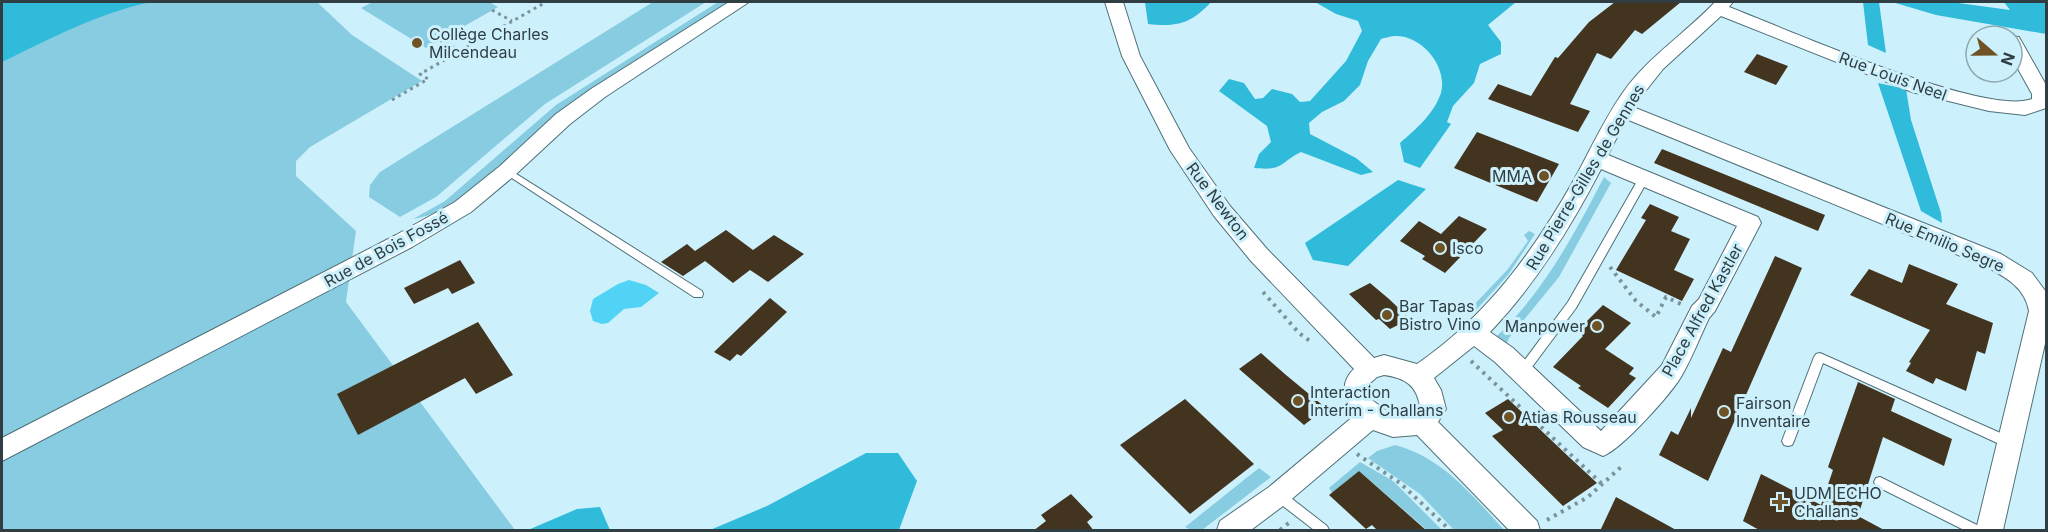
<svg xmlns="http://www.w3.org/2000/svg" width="2048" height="532" font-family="Inter,sans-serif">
<rect width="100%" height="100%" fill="#cdf1fc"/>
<g fill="#87cce0">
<path d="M 139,2 L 317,2 L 352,35 L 422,81 L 310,147 L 296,161 L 296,176 L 356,231 L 346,302 L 515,530 L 2,530 L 2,43 Z"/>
<path d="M 373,2 L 489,2 L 498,7 L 426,48 L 361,8 Z"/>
<path d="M 653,2 L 706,2 L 545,104 L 436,197 L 400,217 L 369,197 L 370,185 L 380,172 Z"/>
<path d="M 718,2 L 730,2 L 569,105 L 465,196 C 448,207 433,216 413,219 L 445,201 L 556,105 Z"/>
<path d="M 1604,177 L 1611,183 L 1559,277 L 1509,338 L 1506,346 L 1497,336 C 1544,291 1574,235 1604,177 Z"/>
<path d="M 1529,231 L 1535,234 L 1508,275 L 1476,310 L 1472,307 L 1508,269 L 1528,241 L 1524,235 Z"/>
<path d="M 1395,445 C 1442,457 1473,496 1504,530 L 1454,530 L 1420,494 L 1368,458 L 1377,451 Z"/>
<path d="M 1360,462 L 1393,481 L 1442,530 L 1427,530 L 1359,471 L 1332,493 L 1329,488 Z"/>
<path d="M 1259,468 L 1271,477 L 1202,530 L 1191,530 L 1185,527 Z"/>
</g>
<g fill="#30bbdb">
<path d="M 2,2 L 151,2 C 98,13 50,39 2,62 Z"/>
<path d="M 1145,2 L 1211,2 C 1191,24 1177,27 1148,24 Z"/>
<path d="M 1315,2 L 1516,2 L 1488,25 L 1501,42 L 1501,54 L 1480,64 L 1474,83 L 1453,106 L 1447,122 L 1451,124 L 1420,168 L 1404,162 L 1400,143 C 1416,129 1434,114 1441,93 C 1448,67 1422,35 1395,36 C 1391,36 1385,38 1381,39 L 1368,61 L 1360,85 L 1344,101 L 1322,112 L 1309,123 L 1310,134 L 1356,158 L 1373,172 L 1361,175 L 1301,152 C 1279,163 1284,171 1254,168 L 1259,154 L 1271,142 L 1267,126 L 1219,91 L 1229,79 L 1244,83 L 1255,99 L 1263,98 L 1272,89 L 1292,94 L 1300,102 L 1310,101 L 1346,61 L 1362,31 L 1358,21 L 1336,14 Z"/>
<path d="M 1863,2 L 1879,2 L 1886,53 L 1868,45 Z"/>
<path d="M 1892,2 L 1951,2 L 2010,10 L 2004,2 L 2046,2 L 2046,34 L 1936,15 Z"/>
<path d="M 1878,83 L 1906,89 L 1911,120 L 1941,213 L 1942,223 L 1921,211 Z"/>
<path d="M 1398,180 L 1426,189 L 1348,266 L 1313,260 L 1305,243 Z"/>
<path d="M 866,453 L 898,453 L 917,481 L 899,530 L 710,530 L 767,506 Z"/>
<path d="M 600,507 L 610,530 L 528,530 L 577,509 Z"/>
</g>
<path fill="#50d3f4" d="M 629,280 L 646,285 L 659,293 L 641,307 L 624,309 L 608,323 L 602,324 L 593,321 L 590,311 L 593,299 L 618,284 Z"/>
<g fill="#43341f">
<path d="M 1615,2 L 1681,2 L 1642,34 L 1635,30 L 1611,59 L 1597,53 L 1570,104 L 1590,111 L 1578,132 L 1488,99 L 1498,84 L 1531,96 L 1555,57 L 1558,58 L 1589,22 Z"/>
<path d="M 1757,54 L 1788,66 L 1776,85 L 1744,72 Z"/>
<path d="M 1477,132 L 1559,164 L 1537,202 L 1454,168 Z"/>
<path d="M 1662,149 L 1825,215 L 1818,231 L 1654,163 Z"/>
<path d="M 1650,204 L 1679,217 L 1671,231 L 1690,239 L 1674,270 L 1694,279 L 1682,301 L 1616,270 L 1646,220 L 1641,218 Z"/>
<path d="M 1459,216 L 1487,229 L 1445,273 L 1422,259 L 1425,256 L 1400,241 L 1419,221 L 1441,234 Z"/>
<path d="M 726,230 L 753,250 L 774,235 L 804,254 L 768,282 L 750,270 L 733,283 L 705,261 L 683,276 L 661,262 L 687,244 L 695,251 Z"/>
<path d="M 1775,256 L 1802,268 L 1708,481 L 1659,455 L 1671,431 L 1678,435 L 1691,408 L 1691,418 L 1723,348 L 1731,352 Z"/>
<path d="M 460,260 L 475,283 L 452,294 L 448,288 L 414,304 L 404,288 Z"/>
<path d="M 1909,264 L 1958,284 L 1946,304 L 1993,323 L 1985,354 L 1977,351 L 1966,391 L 1936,378 L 1933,384 L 1906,371 L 1911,363 L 1909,362 L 1930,330 L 1850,295 L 1869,269 L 1902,283 Z"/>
<path d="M 1370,283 L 1389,299 L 1410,319 L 1390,329 L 1379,319 L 1376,320 L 1349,294 Z"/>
<path d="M 770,298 L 787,312 L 741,356 L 737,354 L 730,361 L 714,352 Z"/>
<path d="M 1603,305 L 1631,323 L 1605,349 L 1634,368 L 1629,374 L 1636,378 L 1608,408 L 1578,388 L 1581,386 L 1553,367 L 1583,336 L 1577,331 Z"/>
<path d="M 478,322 L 513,375 L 476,394 L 465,378 L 358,435 L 337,394 Z"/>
<path d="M 1261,353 L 1286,375 L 1326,408 L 1304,425 L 1239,369 Z"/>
<path d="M 1858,382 L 1895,399 L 1891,411 L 1952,439 L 1944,466 L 1883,437 L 1858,516 L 1886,531 L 1761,531 L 1743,521 L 1761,474 L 1821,505 L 1833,470 L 1828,467 Z"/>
<path d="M 1185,399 L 1254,464 L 1190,514 L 1120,445 Z"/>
<path d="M 1508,399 L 1569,457 L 1597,483 L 1563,506 L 1492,436 L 1503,430 L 1485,413 Z"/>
<path d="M 1359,471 L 1427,531 L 1378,531 L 1372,525 L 1366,529 L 1329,495 Z"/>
<path d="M 1071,494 L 1093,517 L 1087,522 L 1094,531 L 1033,531 L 1046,521 L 1041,515 Z"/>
<path d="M 1616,497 L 1678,531 L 1600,531 Z"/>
</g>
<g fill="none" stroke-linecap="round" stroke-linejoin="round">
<g stroke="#4f7079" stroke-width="2">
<g id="service">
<path d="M 507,168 L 702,291 L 703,294 L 702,297 L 694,297 L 504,173 L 502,171 Z"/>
<path d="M 1644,175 L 1649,178 L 1576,308 L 1526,375 L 1522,377 L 1518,375 L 1516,372 L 1518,369 L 1568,302 L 1639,178 Z"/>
<path d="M 1820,353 L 2014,439 L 2016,443 L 2014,447 L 2010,448 L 2006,447 L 1823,363 L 1794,441 L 1792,445 L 1788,446 L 1784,445 L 1782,441 L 1814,357 L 1816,354 Z"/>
<path d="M 1880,477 L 1979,526 L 1981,530 L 1964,530 L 1876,486 L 1874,482 L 1876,478 Z"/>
<path d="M 1278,490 L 1282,491 L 1327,526 L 1329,530 L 1314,530 L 1274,499 L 1272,495 L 1274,491 Z"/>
</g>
</g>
<g stroke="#4f7079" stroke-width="2">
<g id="minor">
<path d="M 729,2 L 749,2 L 605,97 L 570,124 L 514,176 L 471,212 L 412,247 L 2,461 L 2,438 L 396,235 L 455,202 L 500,166 L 556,114 L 591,89 Z"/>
<path d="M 1105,2 L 1123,2 L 1140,56 L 1189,148 L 1230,206 L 1267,249 L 1374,358 L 1384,355 L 1417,364 C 1487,316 1534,251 1575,178 C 1591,149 1604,119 1624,91 C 1649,56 1686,33 1715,2 L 1733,2 L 1729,7 C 1784,28 1984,117 2032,99 L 2032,94 L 2012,58 L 2012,36 L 2010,36 L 2019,37 L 2046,85 L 2046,108 L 2025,115 L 1989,111 L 1912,92 L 1721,16 L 1663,69 L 1633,107 L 2001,254 L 2032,273 L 2046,292 L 2046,339 L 2003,530 L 1976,530 L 2029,311 C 2025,287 2005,277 1985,266 L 1626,119 L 1608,155 L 1758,217 L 1761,223 L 1715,311 L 1709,318 C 1700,337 1692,358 1681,377 C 1670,395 1622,449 1603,456 L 1583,447 L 1495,362 L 1474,346 L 1434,378 L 1441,390 L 1446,409 L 1438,422 L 1537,521 L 1540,530 L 1509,530 L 1417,435 L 1393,437 L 1373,430 L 1287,503 L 1251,530 L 1217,530 L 1220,521 L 1269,487 L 1355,415 C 1344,400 1339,383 1354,369 L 1251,261 L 1214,216 L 1170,150 L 1122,56 ZM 1601,169 L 1737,226 L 1699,299 L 1692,306 L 1662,365 L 1601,431 L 1513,348 L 1490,332 C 1536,284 1571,227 1601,169 ZM 1384,375 C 1405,378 1417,385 1420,407 L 1413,415 L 1392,415 L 1372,400 L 1369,384 L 1377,377 Z"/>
<path d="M 1990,28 L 2002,32 L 2005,36 L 1982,36 L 1984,30 Z"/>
</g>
</g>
<g stroke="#7b939b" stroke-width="3" stroke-dasharray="3 4" stroke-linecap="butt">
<path d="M 492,10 L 512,21"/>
<path d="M 440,40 L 460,51"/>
<path d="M 392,100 L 428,79 L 420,74 L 546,2"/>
</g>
<g stroke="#7b939b" stroke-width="4" stroke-dasharray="3 5" stroke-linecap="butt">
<path d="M 1610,267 L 1636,301 L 1656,317 L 1666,297 L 1683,305"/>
<path d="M 1263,292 L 1299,333 L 1310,341"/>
<path d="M 1471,361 L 1602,484"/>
<path d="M 1357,454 L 1400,483 L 1450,530"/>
<path d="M 1547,520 L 1588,497 L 1621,467"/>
<path d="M 1280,530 L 1290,522"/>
</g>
<use href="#service" fill="#fff" fill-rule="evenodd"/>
<use href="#minor" fill="#fff" fill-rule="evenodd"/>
</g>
<g fill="#6f5225" stroke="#cdf1fc" stroke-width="2">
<circle cx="417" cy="43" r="6"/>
<circle cx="1544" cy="176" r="6"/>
<circle cx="1440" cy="248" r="6"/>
<circle cx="1387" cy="315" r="6"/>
<circle cx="1597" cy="326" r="6"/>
<circle cx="1298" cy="401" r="6"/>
<circle cx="1724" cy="412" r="6"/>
<circle cx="1509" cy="417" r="6"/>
<path d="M1777 493h6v6h6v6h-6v6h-6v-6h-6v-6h6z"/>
</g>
<g text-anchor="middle" stroke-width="6" stroke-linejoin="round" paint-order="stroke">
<g font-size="16" fill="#303e43" stroke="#cdf1fc" text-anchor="start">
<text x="429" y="40">Collège Charles<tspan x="429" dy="18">Milcendeau</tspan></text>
<text x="1532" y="182" text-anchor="end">MMA</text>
<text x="1452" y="254">Isco</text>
<text x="1399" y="312">Bar Tapas<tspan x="1399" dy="18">Bistro Vino</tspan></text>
<text x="1585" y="332" text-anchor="end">Manpower</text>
<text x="1310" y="398">Interaction<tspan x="1310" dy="18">Interim - Challans</tspan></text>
<text x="1736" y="409">Fairson<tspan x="1736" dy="18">Inventaire</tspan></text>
<text x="1521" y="423">Atias Rousseau</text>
<text x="1794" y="499">UDM ECHO<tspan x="1794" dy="18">Challans</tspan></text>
</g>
<g font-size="16" fill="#303e43" stroke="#cdf1fc">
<text transform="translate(1893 76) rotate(20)" y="6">Rue Louis Neel</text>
<text transform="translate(1585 177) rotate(-59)" y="6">Rue Pierre-Gilles de Gennes</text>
<text transform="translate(1218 201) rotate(53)" y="6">Rue Newton</text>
<text transform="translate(1945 242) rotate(23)" y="6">Rue Emilio Segre</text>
<text transform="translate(386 249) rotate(-29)" y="6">Rue de Bois Fossé</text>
<text transform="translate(1702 310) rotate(-61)" y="6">Place Alfred Kastler</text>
</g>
</g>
<rect width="2048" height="532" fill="none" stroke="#303e43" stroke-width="6"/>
<g transform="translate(1994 54) rotate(110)"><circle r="28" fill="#cdf1fc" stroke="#8ea9b2" stroke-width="1.5"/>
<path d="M0-4.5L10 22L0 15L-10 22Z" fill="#6f5225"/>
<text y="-9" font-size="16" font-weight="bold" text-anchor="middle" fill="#303e43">N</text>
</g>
</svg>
